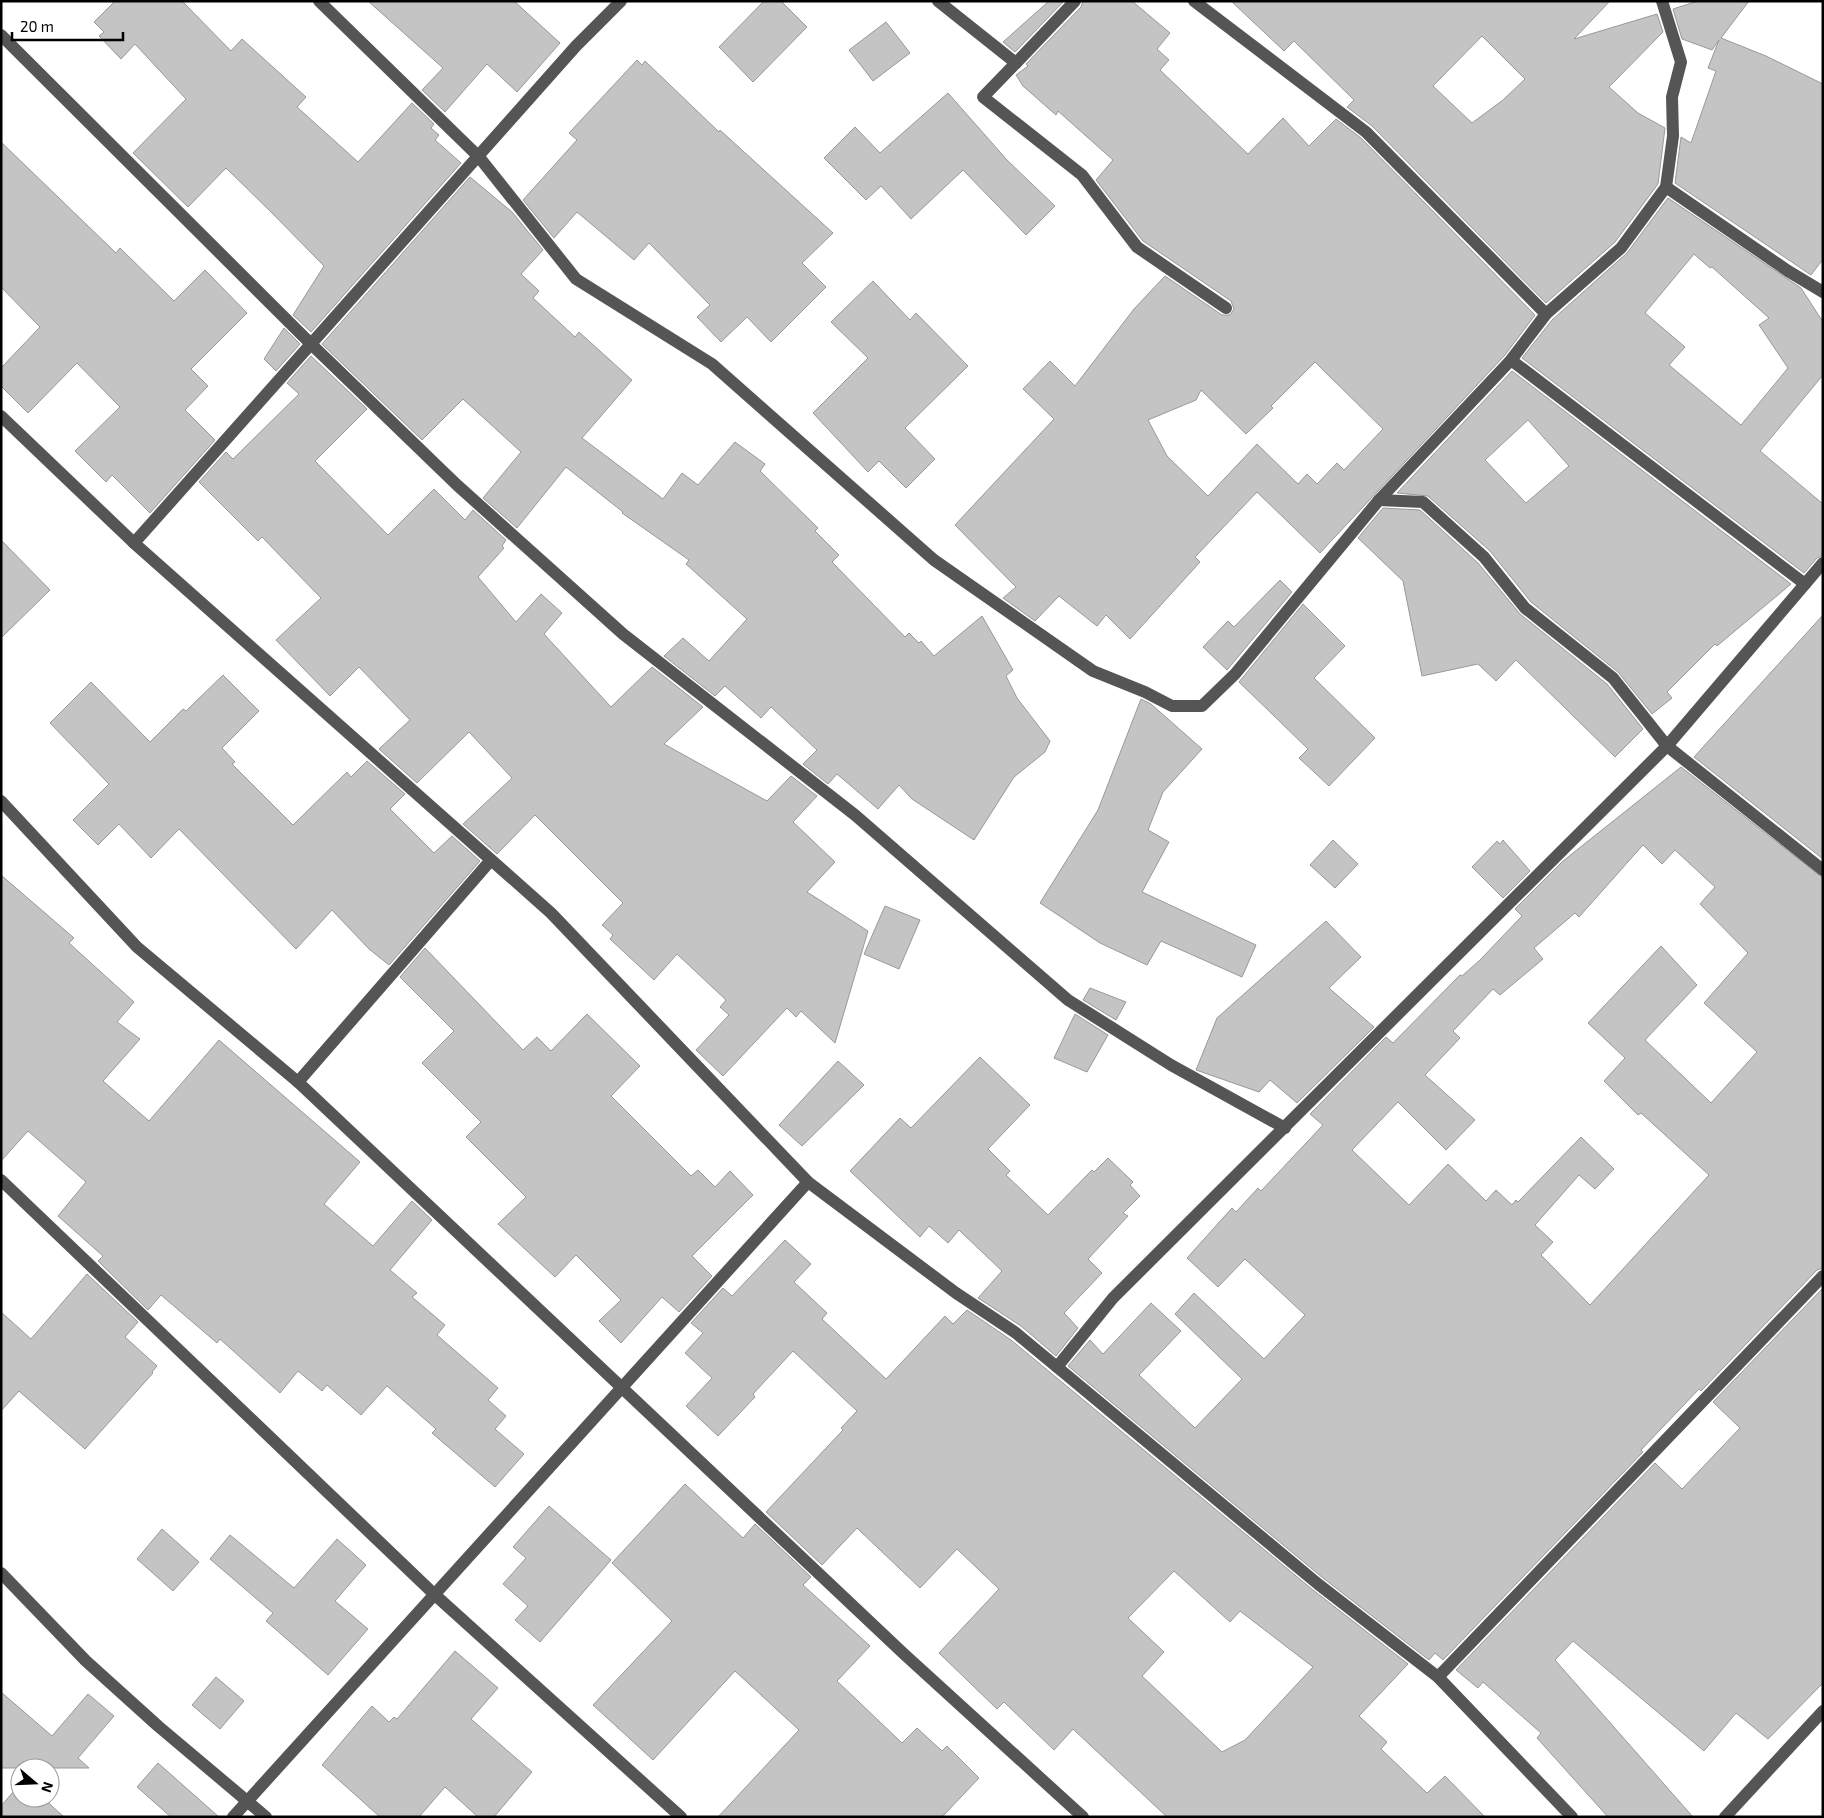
<svg xmlns="http://www.w3.org/2000/svg" width="1824" height="1818" font-family="'Exo 2',sans-serif">
<rect width="100%" height="100%" fill="#fff"/>
<g fill="#c4c4c4" stroke="#999" fill-rule="evenodd">
<path d="M 115,1 L 182,1 L 231,51 L 242,39 L 306,97 L 297,107 L 358,162 L 412,103 L 434,124 L 431,128 L 439,135 L 435,140 L 461,163 L 311,332 L 293,315 L 324,266 L 272,213 L 226,168 L 188,207 L 133,153 L 186,99 L 135,44 L 121,59 L 99,36 L 104,32 L 94,22 Z"/>
<path d="M 368,1 L 514,1 L 560,43 L 517,92 L 487,64 L 445,112 L 422,90 L 443,68 Z"/>
<path d="M 764,1 L 781,1 L 807,27 L 753,82 L 719,47 Z"/>
<path d="M 1049,1 L 1064,1 L 1015,52 L 1003,42 Z"/>
<path d="M 1083,1 L 1132,1 L 1170,33 L 1157,49 L 1169,60 L 1160,70 L 1248,154 L 1283,118 L 1309,146 L 1336,119 L 1361,138 L 1535,315 L 1505,355 L 1320,553 L 1257,492 L 1195,557 L 1200,562 L 1130,639 L 1106,615 L 1097,626 L 1059,596 L 1035,621 L 1003,598 L 1016,587 L 955,525 L 1054,419 L 1023,389 L 1050,361 L 1075,386 L 1134,309 L 1165,276 L 1222,315 L 1230,315 L 1234,309 L 1231,301 L 1143,241 L 1096,180 L 1113,160 L 1058,111 L 1056,115 L 1023,86 L 1016,75 L 1028,66 L 1026,64 L 1081,7 ZM 1315,362 L 1383,429 L 1344,470 L 1337,463 L 1317,484 L 1307,474 L 1298,484 L 1257,444 L 1208,496 L 1167,456 L 1148,420 L 1196,400 L 1201,390 L 1246,434 L 1273,408 L 1271,406 Z"/>
<path d="M 1231,1 L 1610,1 L 1574,39 L 1657,14 L 1663,32 L 1609,87 L 1638,113 L 1665,128 L 1658,184 L 1615,242 L 1546,303 L 1372,126 L 1347,107 L 1354,100 L 1294,41 L 1284,51 ZM 1482,36 L 1525,79 L 1503,100 L 1472,123 L 1433,86 Z"/>
<path d="M 1698,1 L 1749,1 L 1721,38 L 1766,56 L 1823,84 L 1823,259 L 1811,275 L 1675,183 L 1681,137 L 1691,143 L 1716,71 L 1708,68 L 1719,40 L 1712,50 L 1682,39 L 1673,9 Z"/>
<path d="M 886,22 L 910,53 L 873,81 L 849,50 Z"/>
<path d="M 637,60 L 642,65 L 645,61 L 719,132 L 720,130 L 833,233 L 802,263 L 826,287 L 771,342 L 747,317 L 721,342 L 697,317 L 710,305 L 649,243 L 634,260 L 577,212 L 554,238 L 523,200 L 577,140 L 569,133 Z"/>
<path d="M 948,93 L 1007,160 L 1055,206 L 1026,235 L 963,170 L 911,219 L 881,186 L 866,200 L 824,158 L 855,127 L 880,153 Z"/>
<path d="M 1,142 L 116,253 L 120,248 L 174,301 L 205,270 L 247,313 L 191,369 L 208,386 L 185,410 L 215,440 L 150,513 L 112,475 L 106,482 L 75,451 L 120,407 L 77,363 L 28,413 L 1,386 L 1,368 L 40,327 L 1,287 Z"/>
<path d="M 470,177 L 512,212 L 543,250 L 521,274 L 539,291 L 533,298 L 575,337 L 579,332 L 632,380 L 582,438 L 663,499 L 682,473 L 698,485 L 735,442 L 765,464 L 760,471 L 818,528 L 815,531 L 839,555 L 832,562 L 905,637 L 909,633 L 919,643 L 921,641 L 934,656 L 982,616 L 1013,670 L 1006,676 L 1017,698 L 1050,741 L 1045,752 L 1014,777 L 974,840 L 912,799 L 899,785 L 878,809 L 837,774 L 828,784 L 803,764 L 817,750 L 771,707 L 761,718 L 725,686 L 715,696 L 664,656 L 683,638 L 709,661 L 747,619 L 686,564 L 689,560 L 622,513 L 623,512 L 566,467 L 517,528 L 483,498 L 521,452 L 463,399 L 422,440 L 322,344 Z"/>
<path d="M 1668,198 L 1801,288 L 1823,322 L 1823,375 L 1760,451 L 1823,504 L 1823,555 L 1817,558 L 1804,573 L 1522,358 L 1552,320 L 1627,253 ZM 1694,254 L 1710,268 L 1712,267 L 1769,318 L 1759,325 L 1788,368 L 1741,425 L 1669,365 L 1685,347 L 1645,313 Z"/>
<path d="M 873,281 L 910,320 L 916,313 L 968,366 L 905,428 L 935,459 L 906,488 L 879,461 L 868,472 L 813,413 L 868,358 L 831,322 Z"/>
<path d="M 284,328 L 300,344 L 276,371 L 264,359 Z"/>
<path d="M 311,356 L 367,409 L 315,461 L 388,535 L 434,489 L 465,520 L 473,510 L 506,540 L 502,546 L 504,548 L 478,577 L 516,622 L 541,594 L 562,613 L 544,634 L 611,707 L 652,667 L 703,707 L 664,744 L 767,801 L 791,776 L 817,796 L 793,822 L 835,862 L 807,892 L 868,931 L 835,1043 L 801,1011 L 796,1017 L 787,1008 L 723,1076 L 696,1050 L 729,1015 L 720,1007 L 726,1000 L 677,954 L 654,980 L 610,939 L 613,935 L 602,925 L 623,903 L 535,815 L 497,854 L 463,824 L 512,778 L 469,732 L 417,783 L 379,749 L 410,720 L 359,667 L 330,696 L 276,640 L 321,598 L 262,537 L 258,541 L 199,482 L 226,452 L 233,459 L 299,394 L 287,383 Z"/>
<path d="M 1512,371 L 1791,584 L 1717,646 L 1715,644 L 1667,692 L 1672,698 L 1652,714 L 1618,672 L 1531,602 L 1490,551 L 1428,496 L 1397,493 ZM 1528,420 L 1569,466 L 1526,503 L 1485,460 Z"/>
<path d="M 1383,508 L 1420,510 L 1478,563 L 1520,614 L 1607,684 L 1643,729 L 1615,757 L 1516,660 L 1496,681 L 1478,664 L 1422,676 L 1403,581 L 1358,538 Z"/>
<path d="M 1,540 L 50,590 L 1,638 Z"/>
<path d="M 1280,580 L 1292,592 L 1227,670 L 1203,647 L 1228,621 L 1234,627 Z"/>
<path d="M 1303,604 L 1345,646 L 1314,678 L 1375,738 L 1329,786 L 1299,758 L 1308,749 L 1239,682 Z"/>
<path d="M 1823,615 L 1823,859 L 1694,757 Z"/>
<path d="M 223,675 L 259,711 L 222,748 L 235,762 L 232,764 L 293,825 L 347,772 L 351,777 L 367,761 L 405,794 L 390,809 L 434,853 L 452,836 L 480,861 L 389,965 L 369,949 L 332,910 L 296,949 L 179,829 L 151,858 L 119,824 L 98,845 L 73,820 L 109,784 L 50,723 L 91,682 L 150,742 L 183,709 L 186,711 Z"/>
<path d="M 1141,699 L 1151,704 L 1202,749 L 1163,792 L 1148,830 L 1169,842 L 1142,892 L 1256,945 L 1242,977 L 1161,941 L 1147,965 L 1100,943 L 1040,903 L 1098,810 Z"/>
<path d="M 1681,767 L 1823,878 L 1823,1268 L 1817,1270 L 1701,1391 L 1699,1389 L 1641,1450 L 1643,1452 L 1443,1660 L 1435,1653 L 1429,1660 L 1323,1578 L 1068,1366 L 1090,1340 L 1103,1354 L 1151,1303 L 1181,1331 L 1139,1375 L 1195,1428 L 1242,1379 L 1175,1314 L 1194,1293 L 1264,1359 L 1305,1315 L 1245,1259 L 1218,1287 L 1187,1258 L 1232,1208 L 1236,1212 L 1258,1188 L 1261,1191 L 1323,1125 L 1310,1114 L 1386,1037 L 1393,1043 L 1460,975 L 1462,976 L 1480,960 L 1522,916 L 1515,909 L 1563,861 ZM 1643,845 L 1662,864 L 1675,850 L 1715,887 L 1700,904 L 1748,953 L 1704,1003 L 1757,1052 L 1711,1103 L 1645,1040 L 1697,985 L 1661,946 L 1588,1023 L 1625,1058 L 1604,1081 L 1638,1115 L 1641,1113 L 1709,1175 L 1590,1305 L 1541,1255 L 1553,1242 L 1535,1225 L 1579,1175 L 1595,1189 L 1614,1169 L 1581,1137 L 1518,1202 L 1516,1200 L 1512,1205 L 1496,1190 L 1486,1201 L 1448,1164 L 1409,1205 L 1352,1150 L 1398,1102 L 1446,1150 L 1475,1120 L 1425,1075 L 1460,1038 L 1453,1031 L 1493,989 L 1500,995 L 1543,959 L 1534,948 L 1575,913 L 1579,917 Z"/>
<path d="M 1333,840 L 1358,864 L 1335,888 L 1310,865 Z"/>
<path d="M 1503,840 L 1530,871 L 1503,898 L 1472,867 L 1497,841 L 1500,844 Z"/>
<path d="M 1,875 L 74,938 L 69,943 L 134,1002 L 117,1022 L 140,1039 L 103,1081 L 149,1121 L 219,1040 L 360,1162 L 324,1204 L 373,1246 L 412,1201 L 432,1220 L 390,1270 L 417,1293 L 412,1297 L 445,1325 L 437,1335 L 498,1388 L 488,1400 L 506,1416 L 495,1429 L 524,1454 L 495,1487 L 432,1433 L 436,1429 L 387,1386 L 361,1415 L 327,1385 L 322,1391 L 298,1371 L 280,1393 L 220,1339 L 217,1343 L 161,1295 L 148,1310 L 98,1261 L 103,1256 L 58,1216 L 86,1182 L 28,1131 L 1,1161 Z"/>
<path d="M 885,906 L 920,920 L 899,969 L 864,954 Z"/>
<path d="M 1326,921 L 1361,957 L 1329,988 L 1374,1027 L 1297,1103 L 1270,1080 L 1259,1092 L 1196,1070 L 1217,1018 Z"/>
<path d="M 425,948 L 523,1050 L 537,1037 L 551,1051 L 587,1014 L 640,1066 L 611,1096 L 691,1176 L 698,1170 L 715,1187 L 730,1171 L 753,1195 L 692,1256 L 712,1276 L 679,1312 L 662,1297 L 621,1343 L 599,1321 L 621,1300 L 576,1255 L 555,1277 L 498,1224 L 526,1197 L 466,1137 L 481,1122 L 422,1063 L 454,1031 L 400,977 Z"/>
<path d="M 1090,988 L 1126,1002 L 1116,1020 L 1083,1000 Z"/>
<path d="M 1075,1014 L 1108,1035 L 1087,1072 L 1054,1058 Z"/>
<path d="M 980,1057 L 1030,1105 L 988,1149 L 1010,1171 L 1006,1175 L 1048,1215 L 1092,1170 L 1094,1172 L 1108,1158 L 1133,1182 L 1130,1185 L 1140,1196 L 1123,1213 L 1128,1216 L 1088,1259 L 1102,1273 L 1064,1313 L 1078,1328 L 1056,1356 L 1021,1326 L 978,1298 L 1002,1271 L 959,1230 L 948,1243 L 929,1226 L 920,1237 L 850,1171 L 900,1118 L 911,1128 Z"/>
<path d="M 838,1061 L 864,1085 L 802,1146 L 779,1125 Z"/>
<path d="M 785,1240 L 811,1264 L 794,1282 L 827,1313 L 822,1319 L 886,1379 L 945,1316 L 953,1324 L 967,1310 L 1011,1340 L 1313,1590 L 1408,1664 L 1359,1716 L 1387,1742 L 1381,1749 L 1427,1793 L 1445,1776 L 1485,1817 L 1167,1817 L 1073,1729 L 1054,1750 L 1004,1702 L 997,1709 L 939,1653 L 999,1589 L 957,1549 L 920,1588 L 857,1528 L 822,1565 L 766,1512 L 843,1430 L 841,1428 L 857,1411 L 793,1351 L 753,1394 L 755,1397 L 718,1436 L 686,1406 L 712,1378 L 685,1353 L 703,1333 L 691,1323 L 723,1288 L 732,1296 ZM 1174,1571 L 1230,1622 L 1240,1611 L 1313,1667 L 1245,1740 L 1222,1752 L 1142,1676 L 1164,1652 L 1128,1618 Z"/>
<path d="M 87,1274 L 138,1322 L 125,1337 L 157,1366 L 152,1372 L 153,1373 L 85,1449 L 19,1391 L 1,1411 L 1,1312 L 31,1339 Z"/>
<path d="M 1823,1288 L 1823,1683 L 1768,1739 L 1736,1713 L 1704,1751 L 1573,1641 L 1555,1660 L 1693,1817 L 1608,1817 L 1537,1738 L 1541,1733 L 1483,1682 L 1478,1688 L 1456,1670 L 1655,1463 L 1682,1489 L 1740,1428 L 1713,1402 Z"/>
<path d="M 685,1484 L 743,1538 L 755,1524 L 811,1577 L 803,1585 L 870,1646 L 837,1681 L 902,1743 L 917,1728 L 942,1751 L 947,1746 L 979,1778 L 942,1817 L 718,1817 L 799,1730 L 735,1671 L 653,1760 L 593,1705 L 672,1621 L 612,1563 Z"/>
<path d="M 549,1506 L 611,1560 L 540,1642 L 515,1620 L 528,1606 L 503,1584 L 526,1558 L 513,1547 Z"/>
<path d="M 162,1529 L 199,1562 L 173,1591 L 137,1559 Z"/>
<path d="M 230,1535 L 294,1588 L 337,1539 L 366,1565 L 335,1601 L 368,1629 L 328,1675 L 266,1621 L 273,1613 L 210,1559 Z"/>
<path d="M 455,1651 L 498,1688 L 471,1719 L 532,1772 L 494,1817 L 478,1817 L 445,1787 L 419,1817 L 380,1817 L 322,1765 L 372,1706 L 389,1722 L 394,1717 L 397,1719 Z"/>
<path d="M 216,1677 L 244,1701 L 220,1729 L 192,1705 Z"/>
<path d="M 1,1692 L 52,1736 L 88,1694 L 114,1716 L 78,1758 L 89,1768 L 1,1768 Z"/>
<path d="M 158,1763 L 219,1817 L 171,1817 L 137,1787 Z"/>
<path d="M 20,1784 L 20,1798 L 43,1798 L 64,1817 L 1,1817 L 1,1806 Z"/>
</g>
<g fill="none" stroke-linecap="round" stroke-linejoin="round">
<g stroke="#555" stroke-width="12">
<path d="M 319,1 L 479,157 L 576,279 L 712,364 L 934,560 L 1093,671 L 1145,692 L 1172,706 L 1202,706 L 1235,674 L 1379,500 L 1511,360 L 1546,314 L 1621,248 L 1666,187 L 1673,136 L 1672,97 L 1681,62 L 1662,1"/>
<path d="M 938,1 L 1016,63 L 983,97 L 1082,175 L 1137,247 L 1226,308"/>
<path d="M 1194,1 L 1366,132 L 1546,314"/>
<path d="M 1,35 L 310,343 L 457,485 L 623,634 L 855,815 L 1068,1000 L 1171,1065 L 1285,1128"/>
<path d="M 1016,63 L 1075,1"/>
<path d="M 1666,187 L 1788,271 L 1823,292"/>
<path d="M 1511,360 L 1805,584"/>
<path d="M 1,416 L 134,543 L 576,46 L 621,1"/>
<path d="M 1379,500 L 1423,502 L 1484,557 L 1525,608 L 1613,678 L 1667,746 L 1823,870"/>
<path d="M 134,543 L 551,913 L 808,1182 L 956,1293 L 1016,1333 L 1057,1367 L 1113,1298 L 1667,746 L 1823,563"/>
<path d="M 1,801 L 137,947 L 298,1082 L 904,1654 L 1083,1817"/>
<path d="M 298,1082 L 491,860"/>
<path d="M 1,1180 L 434,1594 L 681,1817"/>
<path d="M 1057,1367 L 1318,1584 L 1438,1677 L 1572,1817"/>
<path d="M 1,1573 L 86,1661 L 158,1726 L 266,1817"/>
<path d="M 1438,1677 L 1823,1276"/>
<path d="M 233,1817 L 808,1182"/>
<path d="M 1725,1817 L 1823,1711"/>
</g>
</g>
<rect width="1824" height="1818" fill="none" stroke="#000000" stroke-width="5"/>
<g transform="translate(35 1783) rotate(109)"><circle r="24" fill="#ffffff" stroke="#999999"/>
<path d="M0-4L9 19L0 12L-9 19Z" fill="#000000"/>
<text y="-8" font-size="14" font-weight="bold" text-anchor="middle" fill="#000000">N</text>
</g>
<path d="M12 32v8h111v-8" fill="none" stroke="#000000" stroke-width="2.5"/>
<text x="20" y="32" font-size="15" fill="#000000" stroke="#ffffff" stroke-width="4" paint-order="stroke">20 m</text>
</svg>
